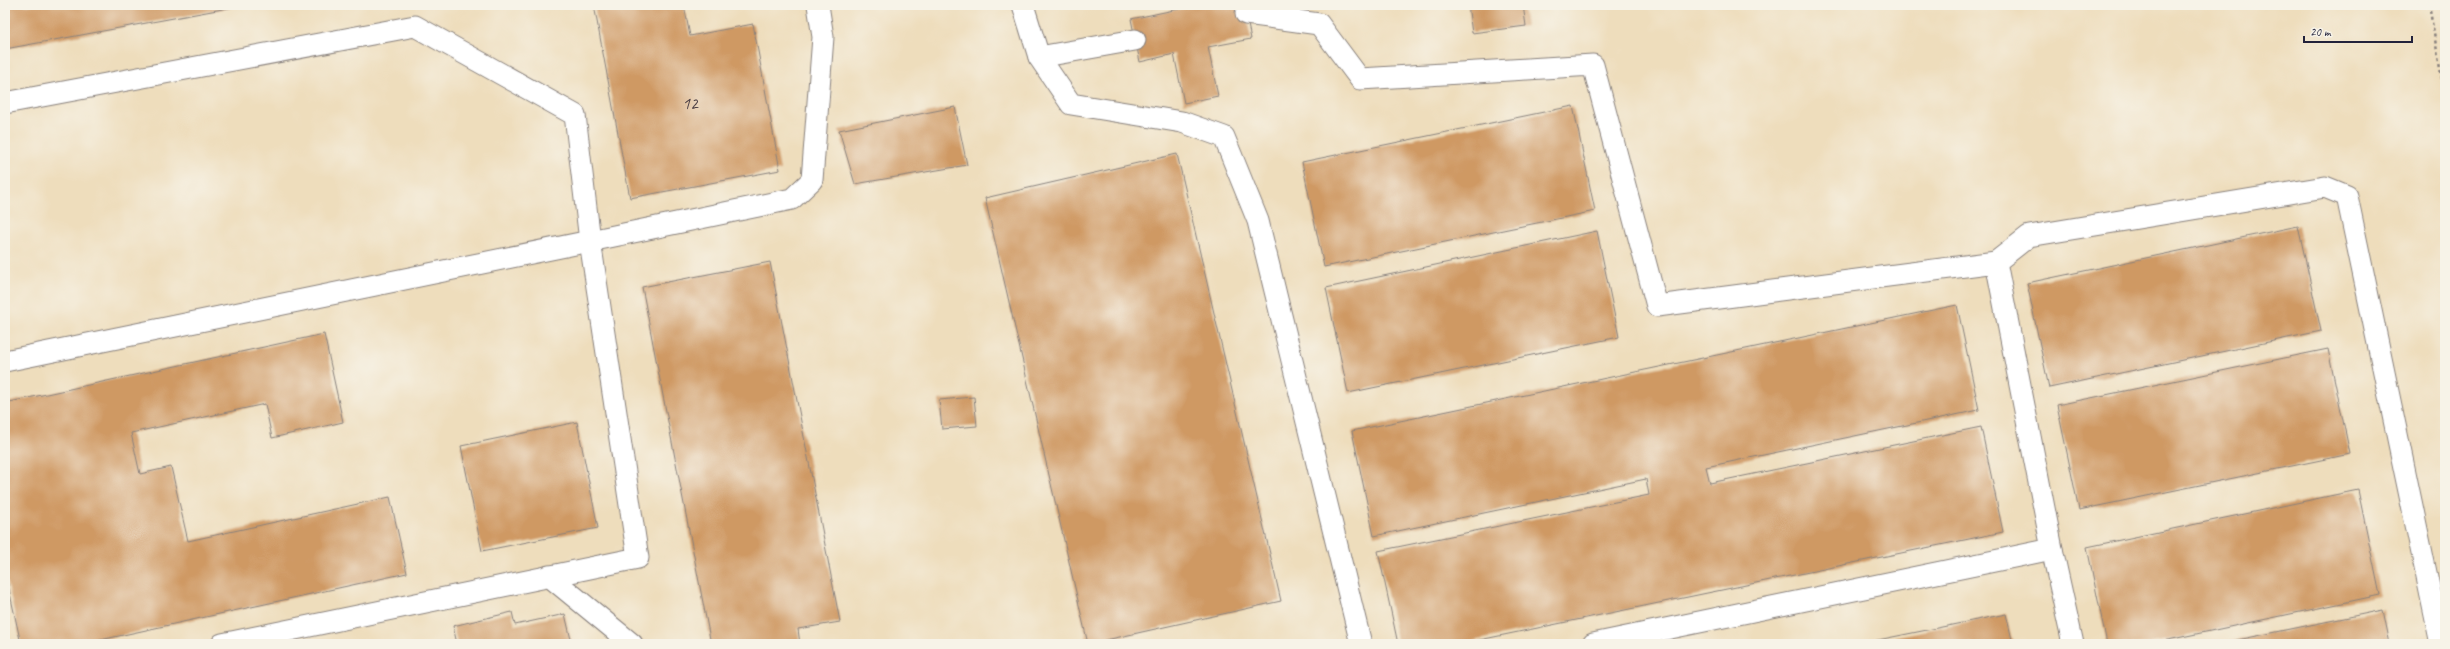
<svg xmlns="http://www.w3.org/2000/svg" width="2450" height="649" font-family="Caveat,sans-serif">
<rect width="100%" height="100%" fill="#f7f3e8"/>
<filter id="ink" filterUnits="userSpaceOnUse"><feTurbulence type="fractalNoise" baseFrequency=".025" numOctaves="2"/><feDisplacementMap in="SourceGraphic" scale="8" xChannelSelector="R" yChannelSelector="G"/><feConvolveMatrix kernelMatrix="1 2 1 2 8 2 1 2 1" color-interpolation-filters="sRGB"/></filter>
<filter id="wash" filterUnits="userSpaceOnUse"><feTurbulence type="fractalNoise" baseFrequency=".012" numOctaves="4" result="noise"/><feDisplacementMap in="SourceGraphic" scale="16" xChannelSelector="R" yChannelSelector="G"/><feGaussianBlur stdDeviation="0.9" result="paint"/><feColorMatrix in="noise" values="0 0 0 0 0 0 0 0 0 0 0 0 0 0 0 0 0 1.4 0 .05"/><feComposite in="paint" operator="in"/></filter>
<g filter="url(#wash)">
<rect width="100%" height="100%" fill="#eeddbc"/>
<g id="blocks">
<g fill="#cf9963">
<path d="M 5,5 L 239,5 L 239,6 L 5,49 Z"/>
<path d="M 594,5 L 684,5 L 690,36 L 753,24 L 780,170 L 630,198 Z"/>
<path d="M 1198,5 L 1244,5 L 1251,39 L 1208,47 L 1218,96 L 1184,103 L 1174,54 L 1140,62 L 1131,19 Z"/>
<path d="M 1468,5 L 1523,5 L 1526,26 L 1472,33 Z"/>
<path d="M 1573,106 L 1595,211 L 1324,267 L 1302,162 Z"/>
<path d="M 955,107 L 967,165 L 855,184 L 839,130 Z"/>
<path d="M 1177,154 L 1281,601 L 1088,644 L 985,198 Z"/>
<path d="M 2298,226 L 2321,331 L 2049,388 L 2027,283 Z"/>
<path d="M 1597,231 L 1619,337 L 1348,393 L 1326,288 Z"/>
<path d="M 770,262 L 840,622 L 798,629 L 800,644 L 711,644 L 642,287 Z"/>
<path d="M 1957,305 L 1979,410 L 1706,467 L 1710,483 L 1981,427 L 2003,532 L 1460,644 L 1398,644 L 1378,551 L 1649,495 L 1646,479 L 1374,536 L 1352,431 Z"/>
<path d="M 324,334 L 343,422 L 272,438 L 265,404 L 131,433 L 140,474 L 171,467 L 188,541 L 390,497 L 407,573 L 82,644 L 21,644 L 5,571 L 5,403 Z"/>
<path d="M 2328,349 L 2350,454 L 2079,510 L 2057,405 Z"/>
<path d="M 974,397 L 977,426 L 942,429 L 939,400 Z"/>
<path d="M 577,422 L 598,528 L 482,551 L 461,446 Z"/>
<path d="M 2358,490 L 2380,595 L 2149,644 L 2107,644 L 2087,547 Z"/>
<path d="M 2383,610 L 2390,644 L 2223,644 L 2223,643 Z"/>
<path d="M 512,612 L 515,625 L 565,614 L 572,644 L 457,644 L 453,626 Z"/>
<path d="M 2006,614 L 2013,644 L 1863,644 L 1863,643 Z"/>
</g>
</g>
</g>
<g filter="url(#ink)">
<use href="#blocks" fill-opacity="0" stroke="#88807c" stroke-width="1"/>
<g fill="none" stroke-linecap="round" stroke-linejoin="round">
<g stroke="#88807c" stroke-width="23">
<g id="lane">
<path d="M 1023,5 L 1039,57 L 1071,104 L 1182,122 L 1224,137 L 1258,221 L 1361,644"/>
<path d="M 1246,14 L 1319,24 L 1360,79 L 1593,65 L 1657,306 L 1996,262 L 2052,549 L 1593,644"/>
<path d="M 1039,57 L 1135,40"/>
<path d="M 5,103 L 415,26 L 575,115 L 590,241 L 5,361"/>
<path d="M 1996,262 L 2029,236 L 2325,187 L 2347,196 L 2441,644"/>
<path d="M 2052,549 L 2073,644"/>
<path d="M 549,576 L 632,644"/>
<path d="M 222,644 L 638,558 L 590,241 L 792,199 L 812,180 L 823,37 L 818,5"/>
</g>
</g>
<path stroke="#88807c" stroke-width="2.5" stroke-dasharray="3 3" stroke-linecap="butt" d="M 2429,5 L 2445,97"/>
<use href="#lane" stroke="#fff" stroke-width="21"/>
</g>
</g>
<g text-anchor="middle" stroke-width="3" stroke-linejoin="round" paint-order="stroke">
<g font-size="17" fill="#4d4045">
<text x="690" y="109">12</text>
</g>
</g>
<rect width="2450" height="649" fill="none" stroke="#f7f3e8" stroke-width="20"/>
<path d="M2304 36v6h108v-6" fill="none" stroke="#22223b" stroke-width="2"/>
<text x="2310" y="36" font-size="12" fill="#22223b" stroke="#f7f3e8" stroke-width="3" paint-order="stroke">20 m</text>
</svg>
